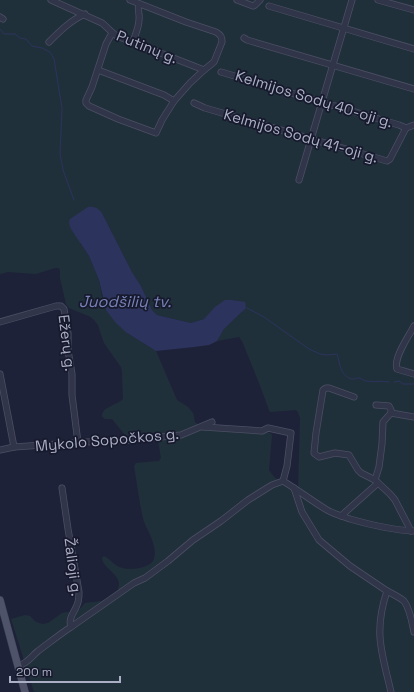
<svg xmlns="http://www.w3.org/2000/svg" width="414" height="692" font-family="'Space Grotesk',sans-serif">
<rect width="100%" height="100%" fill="#1e2239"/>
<path fill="#20303a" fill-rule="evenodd" d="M 0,0 L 414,0 L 414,692 L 34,692 L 11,619 L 25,615 L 30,616 L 36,622 L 43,624 L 48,623 L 62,613 L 79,610 L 85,603 L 102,601 L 112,596 L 118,590 C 118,588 119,586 119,583 C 117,572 103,568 102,558 L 104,556 C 110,559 113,564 119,567 C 127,571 148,569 153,561 C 156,556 155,549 153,543 C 151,534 145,527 143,518 C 139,501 137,483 134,466 L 136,463 L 159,461 L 161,458 L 157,435 L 129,438 L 126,436 L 112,419 L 105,419 L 102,416 C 103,406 116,406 123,399 L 122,372 L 121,367 L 104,343 L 98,325 L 94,320 L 91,317 L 69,308 L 66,304 L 60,278 L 60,270 L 59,268 L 55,268 L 36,274 L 8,272 L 0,274 ZM 102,213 L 132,272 L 141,286 L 152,310 L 157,315 L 191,323 L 198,321 L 204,319 L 232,300 L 245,303 L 241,313 L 224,329 L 217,341 L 239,337 L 242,341 L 259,383 L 269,410 L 270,412 L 296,410 L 298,412 L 300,418 L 298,492 C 288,486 275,481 269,470 L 272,435 L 270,433 L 267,432 L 204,428 L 201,427 L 195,422 L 193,413 L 188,407 L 177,400 L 156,351 L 127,333 L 102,297 L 99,280 L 89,256 L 80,243 Z"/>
<path fill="#2c335d" d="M 88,207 C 94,206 98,208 102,213 L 132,272 L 141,286 L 152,310 L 157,315 L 191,323 L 204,319 L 215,307 L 225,300 L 232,300 L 245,302 L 246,308 L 224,329 L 217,341 L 209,345 L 194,347 L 156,351 L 127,333 L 116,323 L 106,310 L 99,280 L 89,256 L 71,229 L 69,223 L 70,219 Z"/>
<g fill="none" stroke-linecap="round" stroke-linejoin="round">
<g stroke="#2c335d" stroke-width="1">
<path d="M 0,29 L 4,34 L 15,34 L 20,38 L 26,39 L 32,46 L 42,48 L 50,52 L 54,59 L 62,108 L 60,154 L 63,170 L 74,200"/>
<path d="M 247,308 L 264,317 L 309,349 L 320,354 L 327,355 L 337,354 C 340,363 340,375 351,379 C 354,380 357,377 360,378 C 362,379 364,381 366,381 C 371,382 383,381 389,382"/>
<path d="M 394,382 L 399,381 L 403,384 L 414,384"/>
</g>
<g stroke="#4c4f64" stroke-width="7">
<g id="minor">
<path d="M 51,0 L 102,23 C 107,27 111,32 117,36 L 204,70"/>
<path d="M 237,0 L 253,6 L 255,5 L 260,0"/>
<path d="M 378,0 L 414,10"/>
<path d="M 269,6 L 414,49"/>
<path d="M 0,17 L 3,19"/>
<path d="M 112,33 L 106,44 L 92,87 L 86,100 L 86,103 L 89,106 L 118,119 L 156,133 L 162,120 L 174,101 L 190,83 L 204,70 L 214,62 L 222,42 C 222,37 221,35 216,32 L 186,22 L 130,0"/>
<path d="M 244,38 L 247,40 L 414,89"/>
<path d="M 49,42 C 60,31 71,20 85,14"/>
<path d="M 133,42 C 135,35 139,27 139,20 C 140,14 137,9 139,4"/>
<path d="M 98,70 L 164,95 L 174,101"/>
<path d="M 221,72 L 399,125 L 406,128"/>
<path d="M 194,103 L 205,108 L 387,161 L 390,159 L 406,128 L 414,125"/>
<path d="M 299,180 L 352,0"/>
<path d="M 0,322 L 56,306 L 61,306 L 64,309 L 68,333 L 68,350 L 72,374 L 72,395 L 78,443"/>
<path d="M 414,326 C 409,336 393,358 397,369 L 414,374"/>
<path d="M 0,374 L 14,447"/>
<path d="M 354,397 L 329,388 L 326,388 L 323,390 L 316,433 L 314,453 L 315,454 L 319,457 L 335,453 L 349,455 L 358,470 L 361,473 L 375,480"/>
<path d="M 376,405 L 389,406 L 391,410 L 391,413 L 383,422 L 382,444 L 379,467 L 375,480 L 390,494 L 395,500 L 411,531"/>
<path d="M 391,413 L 414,417"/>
<path d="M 203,427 L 262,431 L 268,428 L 291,433 L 287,466 L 283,481"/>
<path d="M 0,450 L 14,447 L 116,440 L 122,441 L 181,435 L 212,422"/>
<path d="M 294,488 L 302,512 L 319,540 L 350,566 L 387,591"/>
<path d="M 341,516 L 378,483"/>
<path d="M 71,627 L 134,583 L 145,578 L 168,561 L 193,540 L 221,521 L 248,500 L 272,485 L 283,481 C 298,490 312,501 327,510 C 334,514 342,516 350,519 C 371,525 392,530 414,531"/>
<path d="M 18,666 C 27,664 31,657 38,651 C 49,643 60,634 71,627 C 68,618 74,613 77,605 C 79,601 79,597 79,592 L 68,529 L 62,488"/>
<path d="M 391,692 C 387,674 381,655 380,637 C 379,621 382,606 387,591 C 393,594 399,597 404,601 C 410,609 412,622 414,632"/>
</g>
</g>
<g stroke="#3b3e52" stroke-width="8">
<path id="major" d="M 0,600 L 25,692"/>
</g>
<use href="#minor" stroke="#313549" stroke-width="5.5"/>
<use href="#major" stroke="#4f5369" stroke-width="7"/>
</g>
<g text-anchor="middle" stroke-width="3.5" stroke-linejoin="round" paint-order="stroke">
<g font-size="15" fill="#abafc6" stroke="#171a2d">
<text transform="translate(147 47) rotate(22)" y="5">Putinų g.</text>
<text transform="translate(314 99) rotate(17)" y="5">Kelmijos Sodų 40-oji g.</text>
<text transform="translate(301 136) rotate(16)" y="5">Kelmijos Sodų 41-oji g.</text>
<text transform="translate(67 343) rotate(83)" y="5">Ežerų g.</text>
<text transform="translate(107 440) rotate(-5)" y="5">Mykolo Sopočkos g.</text>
<text transform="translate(73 567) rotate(83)" y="5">Žalioji g.</text>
</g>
<g font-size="16" font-style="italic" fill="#7882b6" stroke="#171a2d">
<text x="125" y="307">Juodšilių tv.</text>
</g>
</g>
<path d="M10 676v6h110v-6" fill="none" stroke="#abafc6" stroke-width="2"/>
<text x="16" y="676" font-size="12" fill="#abafc6" stroke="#171a2d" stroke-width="3" paint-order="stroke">200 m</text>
</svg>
